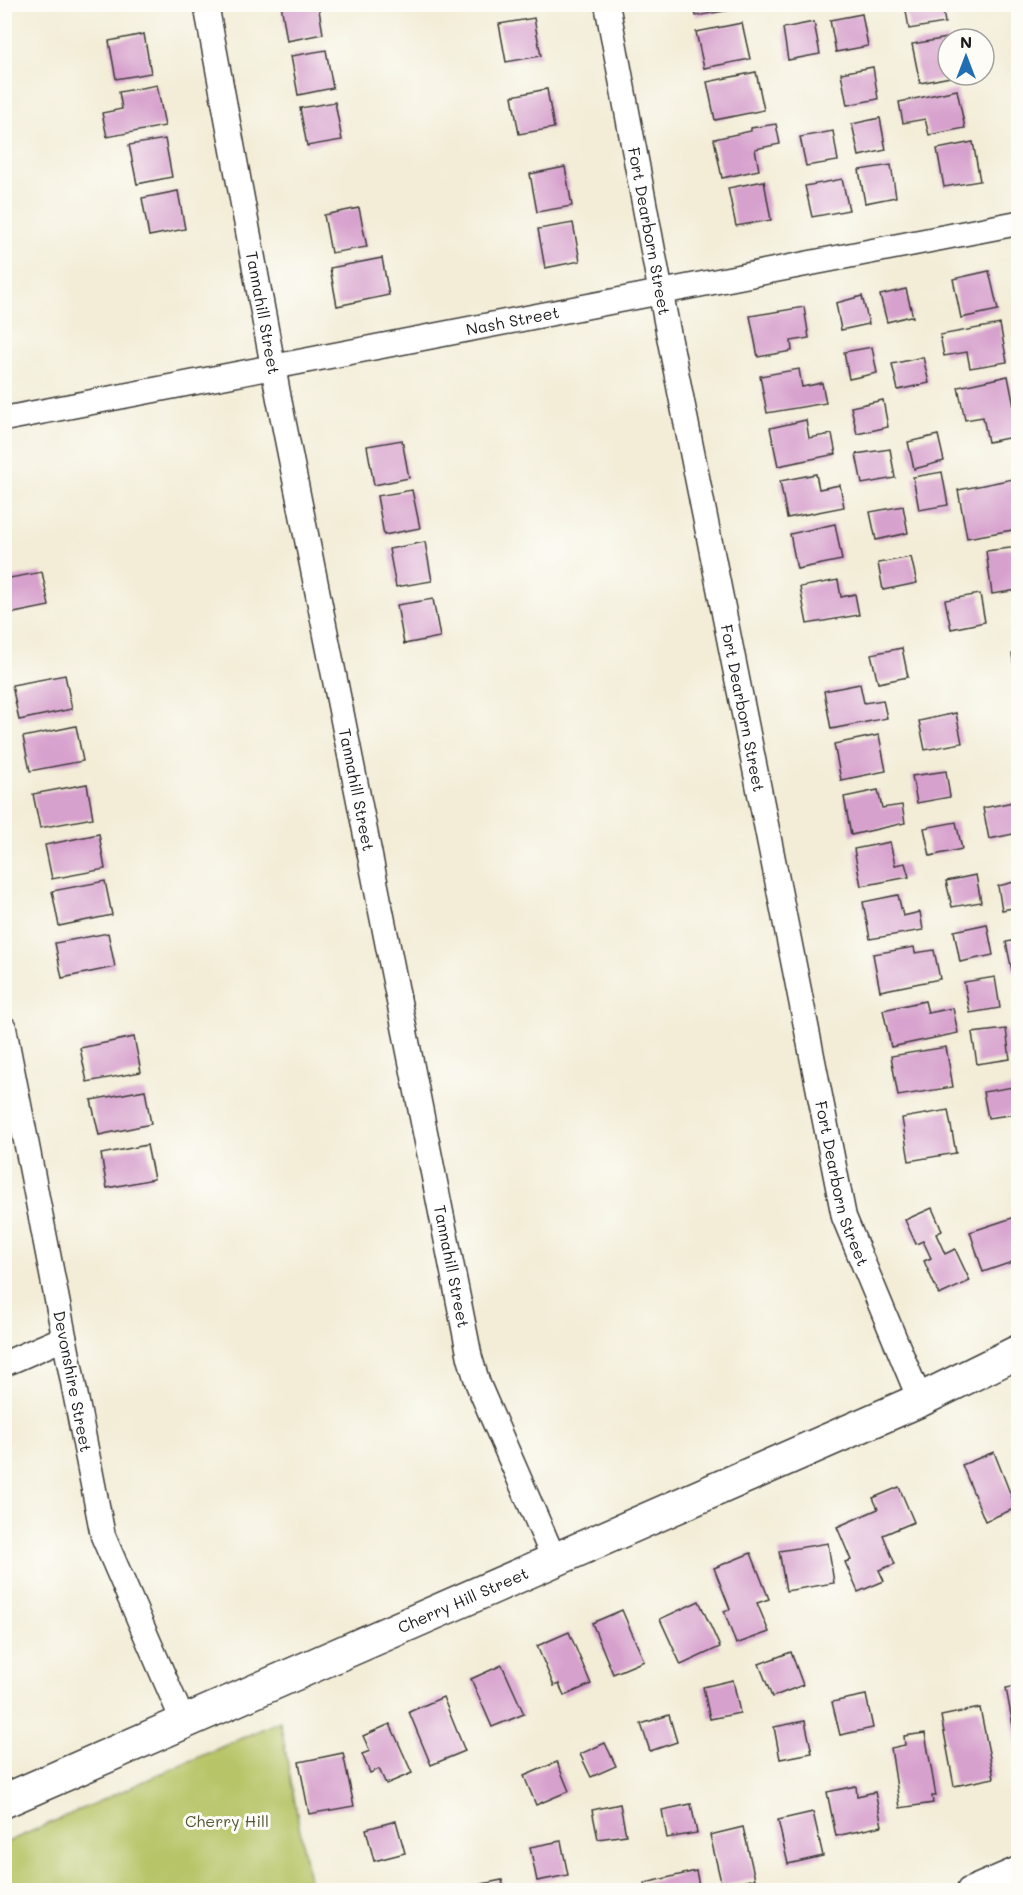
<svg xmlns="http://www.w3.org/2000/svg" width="1023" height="1895" font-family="Mali,sans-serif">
<rect width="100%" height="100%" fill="#fdfcf7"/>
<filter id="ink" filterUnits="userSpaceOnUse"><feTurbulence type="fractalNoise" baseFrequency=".0167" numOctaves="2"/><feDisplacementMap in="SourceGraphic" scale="12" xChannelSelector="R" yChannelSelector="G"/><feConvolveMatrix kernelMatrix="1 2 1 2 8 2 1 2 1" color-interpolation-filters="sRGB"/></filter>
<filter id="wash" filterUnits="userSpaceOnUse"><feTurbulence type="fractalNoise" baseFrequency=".008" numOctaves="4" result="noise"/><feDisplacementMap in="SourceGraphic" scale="24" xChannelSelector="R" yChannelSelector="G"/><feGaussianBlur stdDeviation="1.35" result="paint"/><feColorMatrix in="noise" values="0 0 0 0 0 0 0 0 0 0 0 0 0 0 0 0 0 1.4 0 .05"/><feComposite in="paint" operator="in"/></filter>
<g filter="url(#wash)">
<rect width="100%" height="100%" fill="#f3edd7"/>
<path fill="#b7c567" stroke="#6a7042" stroke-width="1.5" d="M 280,1721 L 311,1890 L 5,1890 L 5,1843 Z"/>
<g id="blocks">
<g fill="#d7a1cd">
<path d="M 281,4 L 318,4 L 323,34 L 287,41 Z"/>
<path d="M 693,4 L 730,4 L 731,10 L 696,16 Z"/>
<path d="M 905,4 L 942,4 L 945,23 L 909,29 Z"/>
<path d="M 862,14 L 868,46 L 836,52 L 830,20 Z"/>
<path d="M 534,18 L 541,56 L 506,62 L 499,24 Z"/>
<path d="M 814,22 L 820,54 L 788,60 L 783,28 Z"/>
<path d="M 742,23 L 750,59 L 704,68 L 696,32 Z"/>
<path d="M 144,34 L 151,73 L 116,79 L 109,41 Z"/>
<path d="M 948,38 L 948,75 L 955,76 L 920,83 L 912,44 Z"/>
<path d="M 326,50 L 333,88 L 298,95 L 291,56 Z"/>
<path d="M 873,67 L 878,99 L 847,105 L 841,73 Z"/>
<path d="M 756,72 L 764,110 L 715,120 L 707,82 Z"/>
<path d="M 157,85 L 165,126 L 107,137 L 102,113 L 122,109 L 119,92 Z"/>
<path d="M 547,89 L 554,128 L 519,134 L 512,96 Z"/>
<path d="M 957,90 L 965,128 L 929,135 L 925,119 L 903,123 L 899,102 Z"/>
<path d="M 335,102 L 342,140 L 307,146 L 300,108 Z"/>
<path d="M 880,118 L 886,150 L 859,156 L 852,124 Z"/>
<path d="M 776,124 L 780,144 L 755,149 L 759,170 L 722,178 L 714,139 L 751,131 L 751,128 Z"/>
<path d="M 833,131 L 838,161 L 806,166 L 800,137 Z"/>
<path d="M 165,139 L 172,177 L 137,184 L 129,145 Z"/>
<path d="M 973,142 L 980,181 L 944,187 L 937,149 Z"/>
<path d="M 891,165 L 896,197 L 865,203 L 859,170 Z"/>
<path d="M 565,167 L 572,206 L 537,212 L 530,174 Z"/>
<path d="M 842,179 L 849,210 L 812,217 L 805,186 Z"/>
<path d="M 764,181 L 771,220 L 736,226 L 728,188 Z"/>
<path d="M 178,191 L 185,229 L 149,236 L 142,198 Z"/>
<path d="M 359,208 L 367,247 L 331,253 L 324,215 Z"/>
<path d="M 573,223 L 580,261 L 545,268 L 538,229 Z"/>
<path d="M 382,258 L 389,295 L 337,306 L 330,268 Z"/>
<path d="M 989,271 L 998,310 L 961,318 L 953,279 Z"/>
<path d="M 906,289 L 913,317 L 910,316 L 887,322 L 880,295 Z"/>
<path d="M 862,296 L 869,324 L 841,330 L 836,303 Z"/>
<path d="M 804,307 L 809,338 L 791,341 L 792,351 L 758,357 L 750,316 Z"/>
<path d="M 1000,324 L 1007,362 L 970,368 L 967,352 L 944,356 L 940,335 Z"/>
<path d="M 872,347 L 877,373 L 849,379 L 844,352 Z"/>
<path d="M 923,357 L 929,383 L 898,390 L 892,364 Z"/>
<path d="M 799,369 L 802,387 L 822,383 L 826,403 L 767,413 L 760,376 Z"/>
<path d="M 1008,376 L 1018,427 L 1018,436 L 988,442 L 983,417 L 965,420 L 958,387 Z"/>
<path d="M 883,400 L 888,427 L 857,434 L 851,407 Z"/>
<path d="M 806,420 L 809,438 L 832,434 L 836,454 L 778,466 L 770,428 Z"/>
<path d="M 938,435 L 944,461 L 914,469 L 908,442 Z"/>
<path d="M 402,440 L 409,478 L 374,485 L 367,446 Z"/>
<path d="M 890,449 L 895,478 L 862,484 L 856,454 Z"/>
<path d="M 942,472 L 948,505 L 919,510 L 913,477 Z"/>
<path d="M 816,474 L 819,489 L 840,485 L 844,507 L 787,518 L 780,481 Z"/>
<path d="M 1018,478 L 1018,529 L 967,538 L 958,490 Z"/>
<path d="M 412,490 L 420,528 L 384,535 L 377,496 Z"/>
<path d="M 903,506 L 908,533 L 876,540 L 870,512 Z"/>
<path d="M 835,524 L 842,560 L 797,569 L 790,534 Z"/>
<path d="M 425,542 L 432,581 L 396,587 L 389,549 Z"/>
<path d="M 1018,547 L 1018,590 L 992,594 L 986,551 Z"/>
<path d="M 911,557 L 917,583 L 883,590 L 878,563 Z"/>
<path d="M 42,572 L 49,606 L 4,615 L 4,579 Z"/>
<path d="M 838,580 L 841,597 L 855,594 L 859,615 L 807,624 L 800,587 Z"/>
<path d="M 980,594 L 985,622 L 951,629 L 945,600 Z"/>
<path d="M 433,599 L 440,637 L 404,644 L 397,605 Z"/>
<path d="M 902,648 L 908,677 L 878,683 L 871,654 Z"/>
<path d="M 1018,653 L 1018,684 L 1017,684 L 1012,654 Z"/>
<path d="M 65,675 L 72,709 L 19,720 L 12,685 Z"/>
<path d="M 860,684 L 864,703 L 883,700 L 887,718 L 831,729 L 824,691 Z"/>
<path d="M 956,713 L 962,743 L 925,750 L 919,721 Z"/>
<path d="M 76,726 L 83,761 L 30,771 L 23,737 Z"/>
<path d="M 879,735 L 886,771 L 841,780 L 834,744 Z"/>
<path d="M 946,771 L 950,797 L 917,803 L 912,776 Z"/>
<path d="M 87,784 L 93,818 L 40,828 L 33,794 Z"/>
<path d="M 878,790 L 882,808 L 902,805 L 905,823 L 851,835 L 844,797 Z"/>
<path d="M 1018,801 L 1018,833 L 989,839 L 983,808 Z"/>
<path d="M 956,822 L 962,849 L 930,856 L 924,828 Z"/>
<path d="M 99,834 L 105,869 L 52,879 L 45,845 Z"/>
<path d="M 890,842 L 895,865 L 905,863 L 909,877 L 861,886 L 854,849 Z"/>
<path d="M 976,875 L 981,902 L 952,907 L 946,881 Z"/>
<path d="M 105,881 L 112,915 L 59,926 L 52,891 Z"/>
<path d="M 1018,881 L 1018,907 L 1002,910 L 998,886 Z"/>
<path d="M 898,895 L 903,916 L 920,912 L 923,930 L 870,939 L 863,902 Z"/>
<path d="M 987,924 L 993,955 L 960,962 L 954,931 Z"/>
<path d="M 108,933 L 115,967 L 62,978 L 55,943 Z"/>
<path d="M 1018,940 L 1018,970 L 1012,971 L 1006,942 Z"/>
<path d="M 914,947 L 915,953 L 934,950 L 940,979 L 880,991 L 873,954 Z"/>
<path d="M 995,977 L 1000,1008 L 970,1013 L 964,982 Z"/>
<path d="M 925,1001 L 928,1013 L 953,1008 L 958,1033 L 891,1047 L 883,1010 Z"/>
<path d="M 1006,1029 L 1010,1059 L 977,1064 L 972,1033 Z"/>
<path d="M 134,1037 L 141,1072 L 87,1082 L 80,1048 Z"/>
<path d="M 946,1047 L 953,1087 L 898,1096 L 891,1056 Z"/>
<path d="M 1013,1087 L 1017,1114 L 988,1118 L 983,1092 Z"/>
<path d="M 145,1090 L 151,1124 L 99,1135 L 91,1100 Z"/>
<path d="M 948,1110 L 956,1153 L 909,1161 L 902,1118 Z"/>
<path d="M 147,1145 L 154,1179 L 107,1188 L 101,1154 Z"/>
<path d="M 932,1208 L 942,1231 L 936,1234 L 945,1254 L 955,1249 L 970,1281 L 939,1295 L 924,1261 L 931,1258 L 923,1241 L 916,1244 L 905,1220 Z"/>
<path d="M 1018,1216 L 1018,1260 L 983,1272 L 970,1232 Z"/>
<path d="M 994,1452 L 1016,1508 L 985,1521 L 962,1465 Z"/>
<path d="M 899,1487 L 914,1522 L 883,1535 L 895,1564 L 879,1570 L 884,1581 L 858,1592 L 845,1562 L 851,1560 L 837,1527 L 878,1509 L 873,1498 Z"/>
<path d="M 828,1543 L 834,1583 L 786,1591 L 779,1551 Z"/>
<path d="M 751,1553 L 769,1599 L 757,1603 L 769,1632 L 736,1644 L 724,1611 L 730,1609 L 714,1568 Z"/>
<path d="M 699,1601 L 720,1647 L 681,1665 L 660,1619 Z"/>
<path d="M 622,1610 L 644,1661 L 613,1674 L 592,1623 Z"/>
<path d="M 569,1632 L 591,1684 L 564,1696 L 559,1684 L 554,1686 L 537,1646 Z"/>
<path d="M 791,1652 L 803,1685 L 772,1697 L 759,1664 Z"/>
<path d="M 502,1665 L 524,1714 L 492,1727 L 471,1679 Z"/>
<path d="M 733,1680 L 740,1713 L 710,1719 L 703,1687 Z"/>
<path d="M 1018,1686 L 1018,1748 L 1017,1748 L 1006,1688 Z"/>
<path d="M 866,1695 L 873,1728 L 840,1735 L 832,1702 Z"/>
<path d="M 443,1697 L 465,1751 L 431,1765 L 409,1712 Z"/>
<path d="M 980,1708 L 994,1778 L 954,1786 L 941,1716 Z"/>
<path d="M 669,1715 L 677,1742 L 650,1751 L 641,1724 Z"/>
<path d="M 805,1721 L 812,1753 L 780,1759 L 774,1727 Z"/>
<path d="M 390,1724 L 412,1773 L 386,1784 L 379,1769 L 370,1773 L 362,1754 L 370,1751 L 363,1736 Z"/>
<path d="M 925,1733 L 936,1796 L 932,1796 L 933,1803 L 900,1808 L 891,1748 L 905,1745 L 904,1736 Z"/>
<path d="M 605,1743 L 616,1766 L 591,1777 L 580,1754 Z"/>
<path d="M 343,1753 L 354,1806 L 309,1814 L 299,1762 Z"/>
<path d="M 557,1762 L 569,1791 L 536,1805 L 524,1776 Z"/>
<path d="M 856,1786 L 857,1796 L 875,1792 L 882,1826 L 836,1836 L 827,1792 Z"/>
<path d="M 620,1804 L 626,1835 L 598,1839 L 592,1810 Z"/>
<path d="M 691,1804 L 697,1833 L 667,1838 L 662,1810 Z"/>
<path d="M 813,1812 L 823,1856 L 788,1864 L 778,1820 Z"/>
<path d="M 396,1821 L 405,1853 L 374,1861 L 366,1829 Z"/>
<path d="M 743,1827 L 755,1879 L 722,1886 L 710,1835 Z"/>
<path d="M 561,1841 L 568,1875 L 537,1881 L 530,1847 Z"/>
<path d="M 696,1871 L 700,1890 L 646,1890 L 645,1883 Z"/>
<path d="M 502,1880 L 504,1890 L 473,1890 L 472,1886 Z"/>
</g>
</g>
</g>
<g filter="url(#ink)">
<use href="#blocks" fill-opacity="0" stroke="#3c3b38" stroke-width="1.5"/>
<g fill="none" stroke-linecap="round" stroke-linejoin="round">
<g stroke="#3c3b38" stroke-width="27">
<g id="street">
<path id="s1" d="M 206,4 L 279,399 L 470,1358 L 478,1384 L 554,1559"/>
<path id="s2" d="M 607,4 L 667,326 L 844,1217 L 920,1400"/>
<path id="s3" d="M 4,419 L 1018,223"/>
<path id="s4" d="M 4,1028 L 103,1536 L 183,1721"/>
<path d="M 4,1364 L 64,1338"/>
<path d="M 969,1890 L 1018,1869"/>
</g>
</g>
<g stroke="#3c3b38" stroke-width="36">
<g id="secondary">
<path id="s5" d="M 4,1801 L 920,1400 L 1018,1352"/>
</g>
</g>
<use href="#street" stroke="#fff" stroke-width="24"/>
<use href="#secondary" stroke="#fff" stroke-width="33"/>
</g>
</g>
<g text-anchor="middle" stroke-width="6" stroke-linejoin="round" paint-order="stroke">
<g font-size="16" fill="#1c1c1c" stroke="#fdfcf7">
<text dy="6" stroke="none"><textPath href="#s2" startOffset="231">Fort Dearborn Street</textPath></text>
<text dy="6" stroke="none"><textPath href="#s1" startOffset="314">Tannahill Street</textPath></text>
<text dy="6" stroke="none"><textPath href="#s3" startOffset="518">Nash Street</textPath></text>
<text dy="6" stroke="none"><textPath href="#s2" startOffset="717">Fort Dearborn Street</textPath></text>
<text dy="6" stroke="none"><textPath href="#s1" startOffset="800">Tannahill Street</textPath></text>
<text dy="6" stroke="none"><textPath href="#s2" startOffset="1203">Fort Dearborn Street</textPath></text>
<text dy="6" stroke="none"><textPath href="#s1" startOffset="1286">Tannahill Street</textPath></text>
<text dy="6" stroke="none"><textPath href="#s4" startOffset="360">Devonshire Street</textPath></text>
<text dy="6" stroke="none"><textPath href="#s5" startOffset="501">Cherry Hill Street</textPath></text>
</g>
<g font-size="16" fill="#525736" stroke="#fdfcf7">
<text x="227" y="1827">Cherry Hill</text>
</g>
</g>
<rect width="1023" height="1895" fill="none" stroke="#fdfcf7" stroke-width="24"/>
<g transform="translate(966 57)"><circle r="28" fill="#fdfcf7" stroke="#a3a29f" stroke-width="1.5"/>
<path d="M0-4.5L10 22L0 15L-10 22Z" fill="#1f6fb2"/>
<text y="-9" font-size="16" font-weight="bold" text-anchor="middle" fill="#1c1c1c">N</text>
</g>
</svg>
